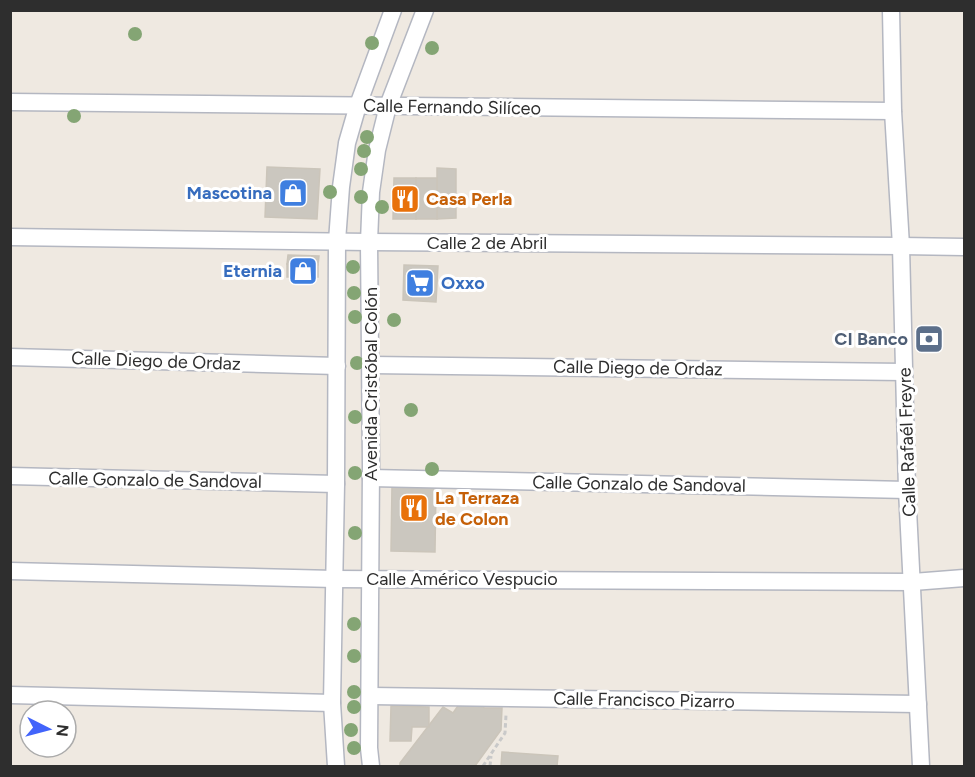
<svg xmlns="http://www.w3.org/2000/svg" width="975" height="777" font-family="Figtree,sans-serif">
<rect width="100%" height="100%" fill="#efe9e1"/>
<g fill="#cbc7bf" stroke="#cbc5ba" stroke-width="1.5">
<path d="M 267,167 L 320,169 L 317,219 L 265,217 Z"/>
<path d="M 437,168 L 456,169 L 456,218 L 437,219 Z"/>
<path d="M 394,178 L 416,178 L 416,219 L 393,219 Z"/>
<rect x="416" y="178" width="21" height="41"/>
<path d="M 288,255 L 319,256 L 318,265 L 287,264 Z"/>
<path d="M 287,264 L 318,265 L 318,277 L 287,277 Z"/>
<path d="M 404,265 L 438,266 L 436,302 L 403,300 Z"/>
<path d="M 392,485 L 436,486 L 435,552 L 391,551 Z"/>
<path d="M 462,700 L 482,702 L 484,708 L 502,708 L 501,730 L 475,766 L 400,766 L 400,763 L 443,707 L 453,713 Z"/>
<path d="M 391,706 L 429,707 L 429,727 L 412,727 L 411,741 L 390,741 Z"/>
<path d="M 502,752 L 558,756 L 557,766 L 501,766 Z"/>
</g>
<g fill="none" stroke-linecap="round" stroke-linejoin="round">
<g stroke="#b4b7c1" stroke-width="19">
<g id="minor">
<path d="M 891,10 L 893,111 L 901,246 L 907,490 L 921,766"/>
<path d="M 10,102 L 893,111"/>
<path d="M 10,237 L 369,242 L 901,246 L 964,247"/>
<path d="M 10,357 L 337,366"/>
<path d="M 371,365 L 904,372"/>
<path d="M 10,476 L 336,484"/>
<path d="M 371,478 L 907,490"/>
<path d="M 10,571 L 334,579 L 913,582 L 964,578"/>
<path d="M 10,695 L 332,703"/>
<path d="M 371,696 L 918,704"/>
<path d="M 336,766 L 332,703 L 336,484 L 337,241 L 341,187 L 347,143 L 358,105 L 393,10"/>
<path d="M 371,766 L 369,748 L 371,466 L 369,242 L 371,192 L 377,150 L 388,106 L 425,10"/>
</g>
</g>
<g stroke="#c9c9c9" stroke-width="3" stroke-dasharray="4.5 3" stroke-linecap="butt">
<path d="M 483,766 L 505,733 L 506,715"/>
<path d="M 490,766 L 491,756"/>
</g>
<use href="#minor" stroke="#fff" stroke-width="16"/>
</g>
<g fill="#84a574">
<circle cx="135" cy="34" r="7"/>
<circle cx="372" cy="43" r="7"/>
<circle cx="432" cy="48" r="7"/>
<circle cx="74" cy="116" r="7"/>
<circle cx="367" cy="137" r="7"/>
<circle cx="364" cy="151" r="7"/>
<circle cx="361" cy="169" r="7"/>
<circle cx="330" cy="192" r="7"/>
<circle cx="361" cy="197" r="7"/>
<circle cx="382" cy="207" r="7"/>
<circle cx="353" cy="267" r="7"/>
<circle cx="354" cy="293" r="7"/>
<circle cx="355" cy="317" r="7"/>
<circle cx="394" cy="320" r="7"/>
<circle cx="357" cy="363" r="7"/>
<circle cx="411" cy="410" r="7"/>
<circle cx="355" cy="417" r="7"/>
<circle cx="432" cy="469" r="7"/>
<circle cx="355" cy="473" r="7"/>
<circle cx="355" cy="533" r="7"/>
<circle cx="354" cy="624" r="7"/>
<circle cx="354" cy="656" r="7"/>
<circle cx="354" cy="692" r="7"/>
<circle cx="354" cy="707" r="7"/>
<circle cx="351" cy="730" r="7"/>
<circle cx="354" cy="748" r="7"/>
</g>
<defs>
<g id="shop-square" transform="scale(1.5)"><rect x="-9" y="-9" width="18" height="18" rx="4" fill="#3f7fe0" stroke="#fff"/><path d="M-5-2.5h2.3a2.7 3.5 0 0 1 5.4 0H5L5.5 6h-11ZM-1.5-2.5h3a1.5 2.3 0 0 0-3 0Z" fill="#fff"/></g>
<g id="restaurant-square" transform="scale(1.5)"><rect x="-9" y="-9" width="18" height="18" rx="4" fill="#e8710a" stroke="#fff"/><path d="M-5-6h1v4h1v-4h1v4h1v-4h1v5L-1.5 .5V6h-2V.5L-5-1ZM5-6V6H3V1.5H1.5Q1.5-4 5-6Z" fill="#fff"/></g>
<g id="supermarket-square" transform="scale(1.5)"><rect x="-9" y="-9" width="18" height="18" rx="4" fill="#3f7fe0" stroke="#fff"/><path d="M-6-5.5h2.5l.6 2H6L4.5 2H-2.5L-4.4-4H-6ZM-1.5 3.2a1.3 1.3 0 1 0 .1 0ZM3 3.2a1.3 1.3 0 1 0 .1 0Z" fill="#fff"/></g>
<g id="bank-square" transform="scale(1.5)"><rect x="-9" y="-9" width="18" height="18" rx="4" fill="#5c6f8a" stroke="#fff"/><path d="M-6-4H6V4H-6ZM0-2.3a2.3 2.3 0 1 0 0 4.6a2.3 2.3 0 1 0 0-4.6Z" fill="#fff"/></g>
</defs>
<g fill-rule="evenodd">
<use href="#shop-square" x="293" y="193"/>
<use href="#restaurant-square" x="405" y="199"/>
<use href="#shop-square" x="303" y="271"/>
<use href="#supermarket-square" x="420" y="283"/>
<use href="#bank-square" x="929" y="339"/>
<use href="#restaurant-square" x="414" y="508"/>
</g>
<g text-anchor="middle" stroke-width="6" stroke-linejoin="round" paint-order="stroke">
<g font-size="18" fill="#2e2e2e" stroke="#fff">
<text transform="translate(452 107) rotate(1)" y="6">Calle Fernando Silíceo</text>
<text x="487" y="249">Calle 2 de Abril</text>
<text transform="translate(156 361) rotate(2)" y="6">Calle Diego de Ordaz</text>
<text transform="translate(638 368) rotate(1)" y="6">Calle Diego de Ordaz</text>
<text transform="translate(371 384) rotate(-90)" y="6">Avenida Cristóbal Colón</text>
<text transform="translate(907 442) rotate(-92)" y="6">Calle Rafaél Freyre</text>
<text transform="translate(155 480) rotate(1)" y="6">Calle Gonzalo de Sandoval</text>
<text transform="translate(639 484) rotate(1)" y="6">Calle Gonzalo de Sandoval</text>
<text x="462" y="585">Calle Américo Vespucio</text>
<text transform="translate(644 700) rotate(1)" y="6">Calle Francisco Pizarro</text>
</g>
<g font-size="18" font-weight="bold" fill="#366cbe" stroke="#fff" text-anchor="end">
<text x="272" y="199">Mascotina</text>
<text x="282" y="277">Eternia</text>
<text x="441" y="289" text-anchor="start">Oxxo</text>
</g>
<g font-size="18" font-weight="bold" fill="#c56008" stroke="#fff" text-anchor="start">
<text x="426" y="205">Casa Perla</text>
<text x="435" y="504">La Terraza<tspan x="435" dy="21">de Colon</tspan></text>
</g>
<g font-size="18" font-weight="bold" fill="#4e5e75" stroke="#fff" text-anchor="end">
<text x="908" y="345">CI Banco</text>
</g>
</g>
<rect width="975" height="777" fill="none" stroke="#2e2e2e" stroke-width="24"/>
<g transform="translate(48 729) rotate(96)"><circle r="28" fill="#ffffff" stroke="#ababab" stroke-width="1.5"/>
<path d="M0-4.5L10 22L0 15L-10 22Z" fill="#4264fb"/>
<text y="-9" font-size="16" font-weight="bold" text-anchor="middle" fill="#2e2e2e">N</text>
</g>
</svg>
